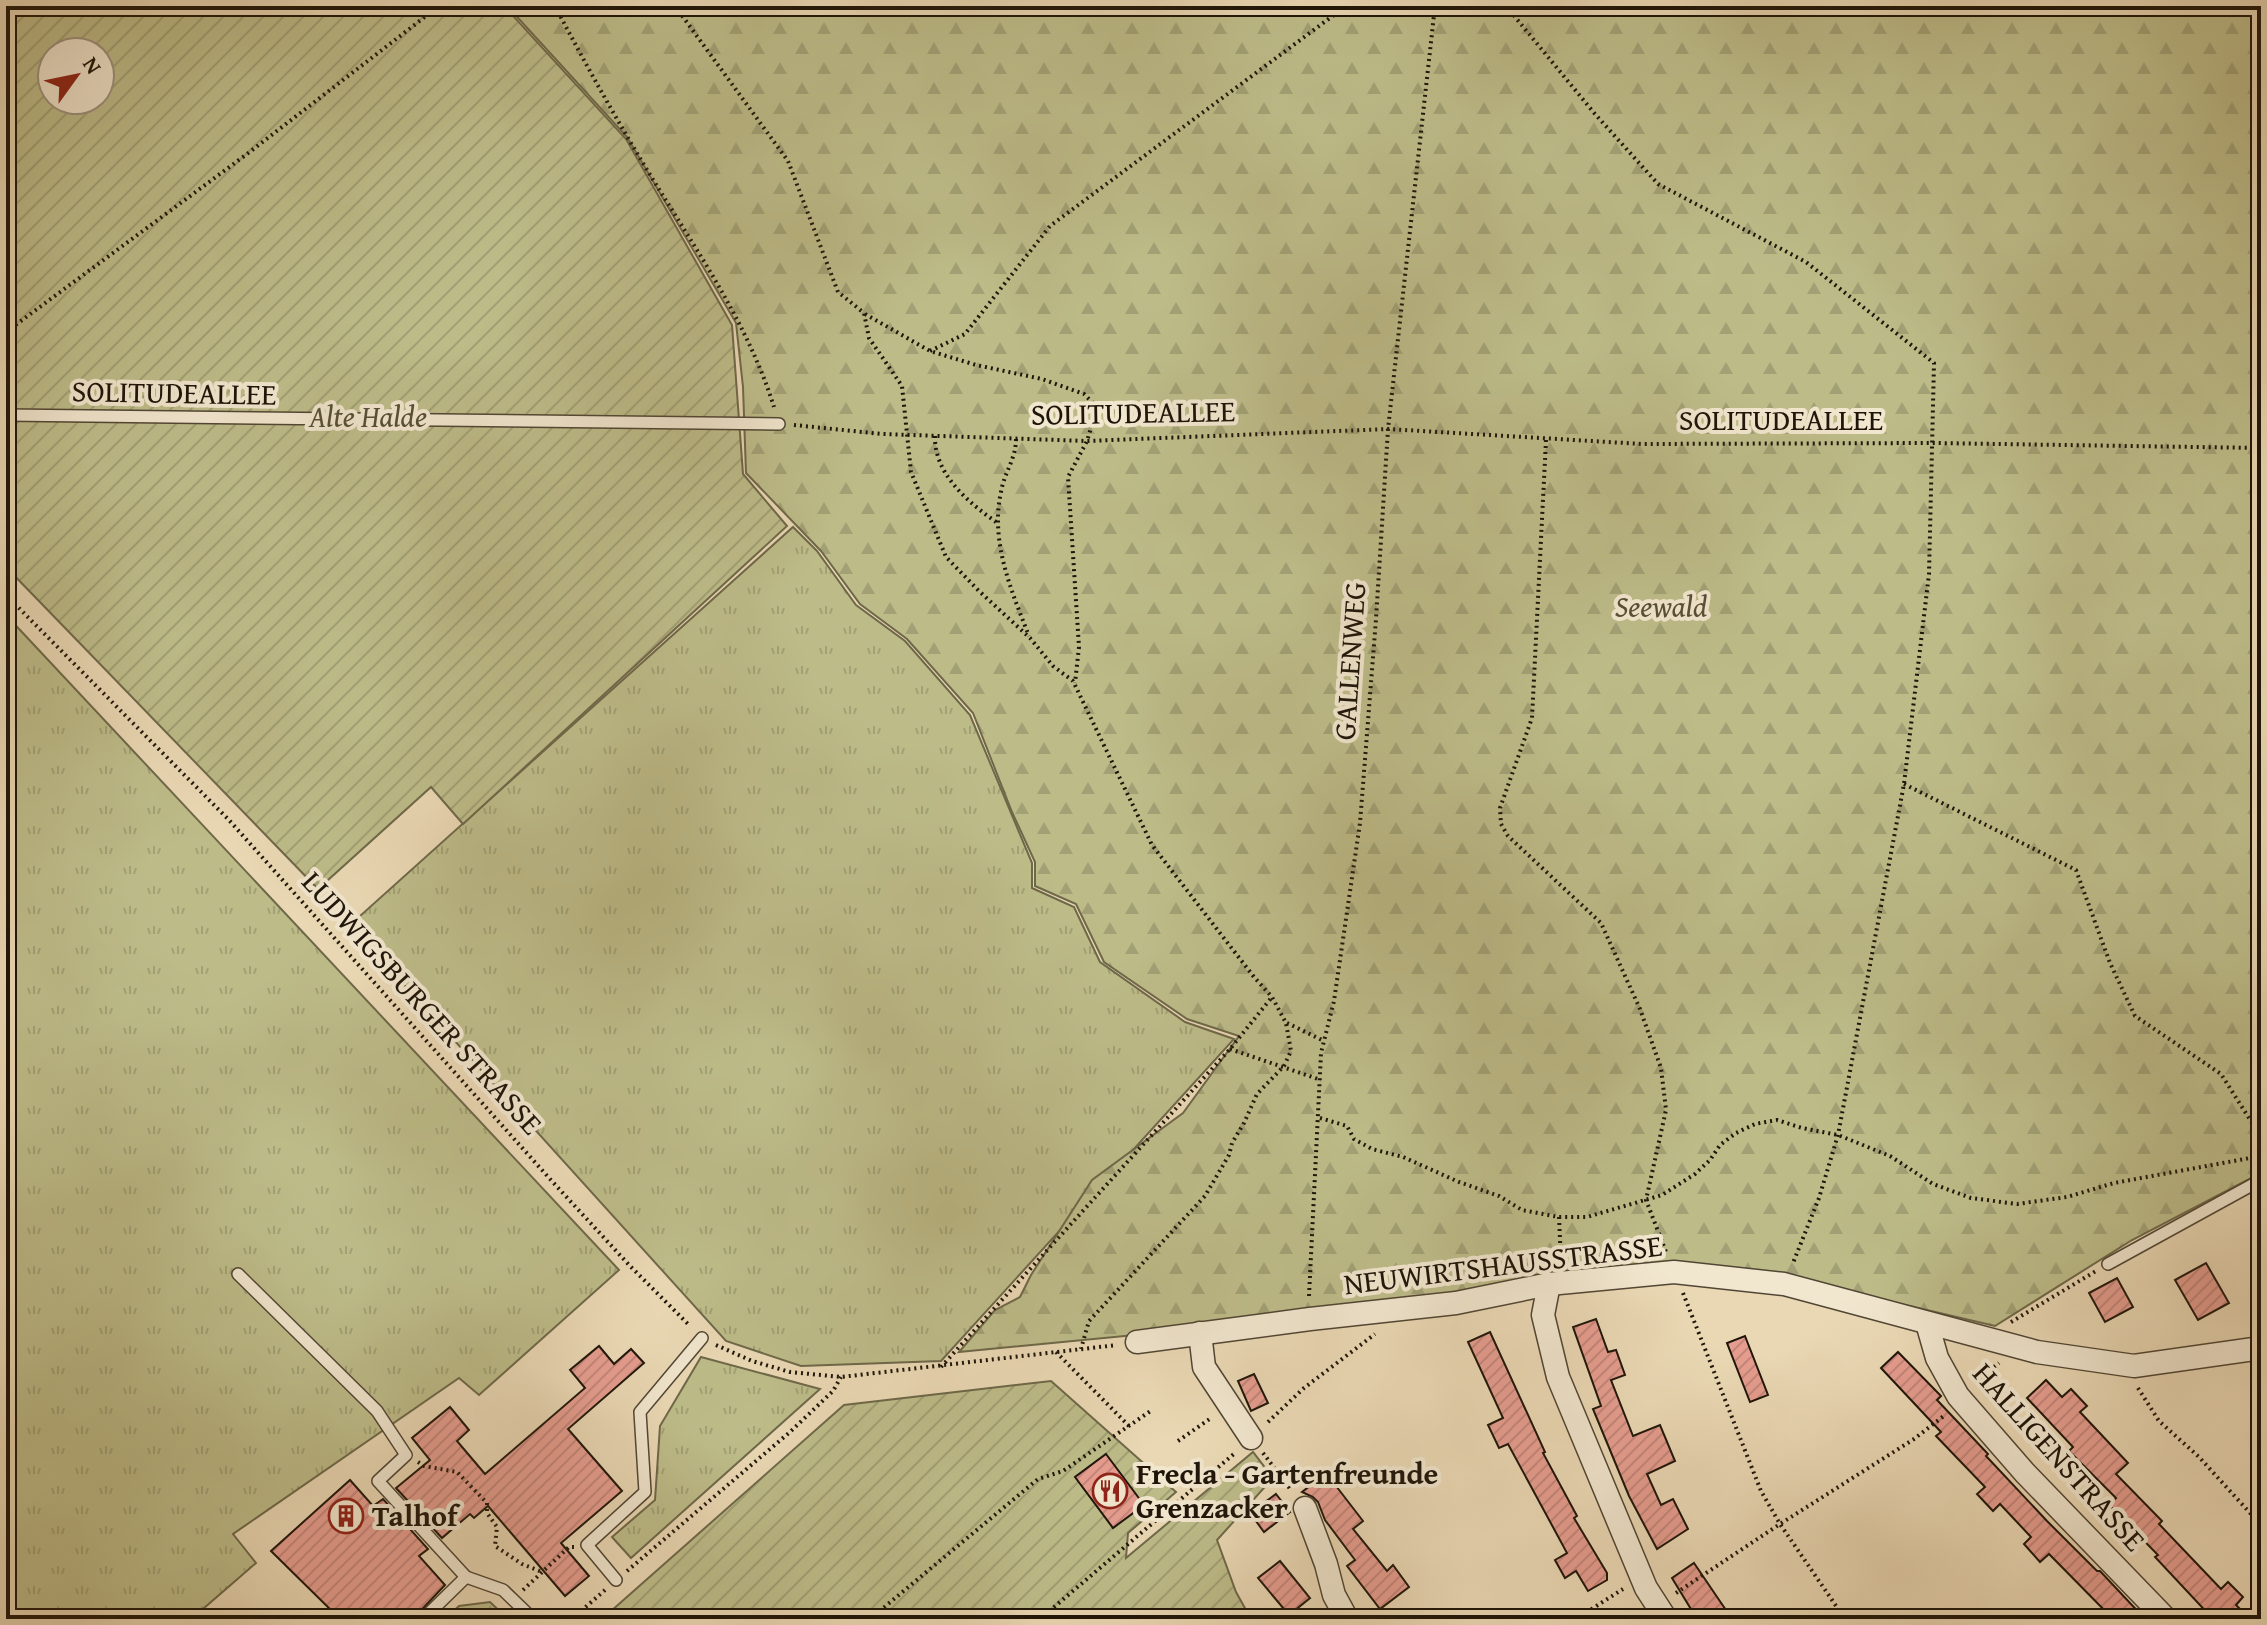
<svg xmlns="http://www.w3.org/2000/svg" width="2267" height="1625" font-family="'Gentium Book Plus',serif">
<defs>
<pattern id="grass-tufts" width="24" height="20" patternUnits="userSpaceOnUse" patternTransform="scale(2)"><rect width="24" height="20" fill="#bdbc89"/><path d="M3 7l-1-3M5 7V3M7 7l1-3M15 17l-1-3M17 17v-4M19 17l1-3" fill="none" stroke="#a2a175"/></pattern>
<pattern id="forest-firs" width="22" height="20" patternUnits="userSpaceOnUse" patternTransform="scale(2)"><rect width="22" height="20" fill="#bdbc89"/><path d="M5 1l3.5 6h-7zM16 11l3.5 6h-7z" fill="#a2a175"/></pattern>
<pattern id="garden-furrows" width="10" height="10" patternUnits="userSpaceOnUse" patternTransform="scale(2)"><rect width="10" height="10" fill="#bdbc89"/><path d="M-1 1l2-2M0 10L10 0M9 11l2-2" fill="none" stroke="#a2a175"/></pattern>
<pattern id="building-hatch" width="6" height="6" patternUnits="userSpaceOnUse" patternTransform="scale(2)"><rect width="6" height="6" fill="#e69d8f"/><path d="M-1 1l2-2M0 6l6-6M5 7l2-2" fill="none" stroke="#c5867a"/></pattern>
</defs>
<rect width="100%" height="100%" fill="#ead8b4"/>
<filter id="stains"><feTurbulence type="fractalNoise" baseFrequency=".0025" numOctaves="4"/><feColorMatrix values="0 0 0 0 .2 0 0 0 0 .09 0 0 0 0 .02 0 0 0 .5 -.17"/></filter>
<radialGradient id="worn" r=".72"><stop offset=".6" stop-color="#630" stop-opacity="0"/><stop offset="1" stop-color="#630" stop-opacity=".3"/></radialGradient>
<g fill="url(#grass-tufts)" stroke="#6e6849" stroke-width="2">
<path d="M 793,527 L 817,551 L 856,605 L 905,641 L 970,715 L 1032,863 L 1032,888 L 1074,907 L 1100,962 L 1185,1022 L 1234,1039 L 941,1361 L 801,1366 L 726,1341 L 350,925 Z"/>
<path d="M 6,615 L 619,1270 L 479,1395 L 459,1378 L 233,1534 L 256,1563 L 203,1609 L 211,1619 L 6,1619 Z"/>
<path d="M 701,1357 L 820,1389 L 631,1558 L 612,1537 L 655,1500 L 660,1426 Z"/>
<path d="M 490,1602 L 508,1619 L 445,1619 L 459,1606 Z"/>
</g>
<path fill="url(#forest-firs)" stroke="#6e6849" stroke-width="2" d="M 507,6 L 2261,6 L 2261,1173 L 2132,1240 L 1995,1326 L 1782,1276 L 1454,1296 L 1135,1335 L 959,1352 L 995,1310 L 1020,1297 L 1031,1275 L 1092,1180 L 1183,1113 L 1239,1036 L 1187,1019 L 1104,962 L 1076,904 L 1035,886 L 1035,862 L 1012,812 L 973,713 L 907,639 L 860,604 L 821,551 L 746,473 L 743,387 L 736,323 L 627,137 Z"/>
<g fill="url(#garden-furrows)" stroke="#6e6849" stroke-width="2" fill-rule="evenodd">
<path d="M 6,6 L 504,6 L 626,139 L 732,325 L 743,474 L 787,526 L 463,824 L 431,787 L 318,889 L 6,567 ZM 52,52 L 100,52 L 100,100 L 52,100 Z"/>
<path d="M 1051,1381 L 1176,1492 L 1128,1533 L 1126,1558 L 1253,1452 L 1273,1478 L 1217,1540 L 1236,1592 L 1251,1619 L 602,1619 L 844,1405 Z"/>
</g>
<g fill="url(#building-hatch)" stroke="#1e1509" stroke-width="2">
<path d="M 2206,1263 L 2229,1303 L 2198,1320 L 2175,1280 Z"/>
<path d="M 2117,1278 L 2133,1307 L 2105,1322 L 2089,1293 Z"/>
<path d="M 1596,1319 L 1608,1352 L 1616,1350 L 1625,1375 L 1611,1380 L 1633,1436 L 1660,1425 L 1675,1461 L 1647,1474 L 1661,1505 L 1673,1499 L 1688,1529 L 1657,1549 L 1629,1496 L 1593,1409 L 1601,1406 L 1573,1327 Z"/>
<path d="M 1490,1332 L 1545,1452 L 1543,1453 L 1577,1516 L 1574,1518 L 1607,1573 L 1607,1580 L 1588,1591 L 1576,1571 L 1565,1578 L 1555,1560 L 1567,1553 L 1508,1444 L 1499,1448 L 1488,1425 L 1503,1418 L 1468,1342 Z"/>
<path d="M 1745,1336 L 1768,1395 L 1750,1402 L 1727,1343 Z"/>
<path d="M 599,1346 L 614,1364 L 631,1349 L 644,1363 L 568,1429 L 622,1491 L 561,1543 L 589,1576 L 565,1596 L 488,1506 L 474,1518 L 470,1514 L 442,1538 L 396,1488 L 430,1460 L 412,1438 L 450,1407 L 469,1430 L 457,1441 L 485,1474 L 585,1388 L 570,1370 Z"/>
<path d="M 1898,1352 L 1941,1396 L 1937,1400 L 1988,1454 L 1986,1456 L 2047,1521 L 2097,1571 L 2100,1571 L 2145,1619 L 2113,1619 L 2049,1554 L 2040,1562 L 2024,1544 L 2031,1537 L 2000,1504 L 1993,1511 L 1977,1494 L 1985,1487 L 1936,1436 L 1941,1432 L 1881,1368 Z"/>
<path d="M 1254,1374 L 1268,1403 L 1251,1411 L 1238,1381 Z"/>
<path d="M 2046,1380 L 2062,1397 L 2071,1389 L 2087,1406 L 2080,1412 L 2128,1463 L 2116,1474 L 2162,1521 L 2159,1524 L 2221,1589 L 2228,1582 L 2243,1597 L 2236,1605 L 2250,1619 L 2213,1619 L 2155,1557 L 2158,1555 L 2109,1505 L 2116,1498 L 2069,1451 L 2073,1447 L 2027,1398 Z"/>
<path d="M 1106,1454 L 1144,1505 L 1113,1528 L 1075,1477 Z"/>
<path d="M 1326,1473 L 1363,1521 L 1353,1529 L 1387,1571 L 1393,1565 L 1409,1587 L 1380,1609 L 1347,1566 L 1355,1560 L 1325,1520 L 1318,1502 L 1313,1497 L 1302,1492 Z"/>
<path d="M 350,1480 L 373,1506 L 383,1499 L 428,1549 L 419,1556 L 445,1585 L 413,1619 L 340,1619 L 271,1551 Z"/>
<path d="M 1276,1494 L 1290,1512 L 1264,1532 L 1250,1513 Z"/>
<path d="M 1280,1561 L 1310,1598 L 1289,1615 L 1258,1578 Z"/>
<path d="M 1694,1563 L 1732,1619 L 1697,1619 L 1672,1578 Z"/>
</g>
<g fill="none" stroke-linecap="round" stroke-linejoin="round">
<g stroke="#514634" stroke-width="14">
<g id="lane">
<path d="M 6,415 L 779,424"/>
<path d="M 2108,1264 L 2261,1180"/>
<path d="M 238,1274 L 377,1411 L 406,1455 L 378,1481 L 466,1577"/>
<path d="M 616,1580 L 587,1545 L 645,1492 L 640,1412 L 702,1338"/>
<path d="M 423,1619 L 466,1577 L 503,1590 L 533,1619"/>
</g>
</g>
<g stroke="#514634" stroke-width="25">
<g id="street">
<path d="M 1549,1284 L 1543,1315 L 1558,1377 L 1646,1588 L 1666,1619"/>
<path d="M 1927,1323 L 1937,1358 L 1958,1396 L 2025,1473 L 2166,1619"/>
<path d="M 1200,1333 L 1204,1367 L 1251,1438"/>
<path d="M 1137,1342 L 1310,1319 L 1456,1303 L 1549,1284 L 1674,1272 L 1784,1284 L 2037,1352 L 2134,1366 L 2261,1348"/>
<path d="M 1305,1508 L 1326,1564 L 1334,1595 L 1347,1619"/>
</g>
</g>
<g stroke="#1e1509" stroke-width="4" stroke-dasharray="2 4" stroke-linecap="butt">
<path d="M 555,6 C 587,67 621,128 657,186 C 701,257 749,327 774,407"/>
<path d="M 675,6 L 788,161 L 838,292 L 864,313 L 869,338 L 902,386 L 911,472 L 946,557 L 979,591 L 1030,638 L 1053,666 L 1073,681 L 1152,845 L 1254,977 L 1272,997 L 1286,1023 L 1291,1051 L 1284,1066 L 1257,1094 L 1244,1123 L 1232,1143 L 1229,1155 L 1205,1196 L 1089,1321 L 1081,1349"/>
<path d="M 1506,6 L 1595,114 L 1658,184 L 1806,262 L 1934,363 L 1929,574 L 1904,784 L 1838,1135 L 1819,1198 L 1793,1263"/>
<path d="M 865,314 L 930,351 L 976,365 L 1042,379 L 1084,394 L 1094,404 L 1093,421 L 1087,441 L 1068,477 L 1079,647 L 1075,683"/>
<path d="M 6,332 L 247,154 L 439,6"/>
<path d="M 930,351 L 965,334 L 1050,226 L 1346,6"/>
<path d="M 794,425 L 882,434 L 1087,441 L 1388,429 L 1642,444 L 1933,443 L 2261,448"/>
<path d="M 935,436 C 934,474 968,502 996,522"/>
<path d="M 1016,439 C 1016,459 1004,473 1001,492 C 990,541 1011,590 1029,636"/>
<path d="M 1546,440 L 1532,718 L 1500,808 L 1501,824 L 1508,836 L 1601,923 L 1640,1009 L 1661,1068 L 1666,1110 L 1646,1200 L 1666,1252"/>
<path d="M 6,595 L 228,819 L 550,1179 L 630,1266 L 690,1326"/>
<path d="M 1904,784 L 2076,870 L 2110,963 L 2135,1016 L 2221,1074 L 2261,1137"/>
<path d="M 1287,1023 L 1324,1041"/>
<path d="M 1230,1049 L 1321,1080"/>
<path d="M 1320,1118 L 1347,1126 L 1354,1139 L 1372,1149 L 1403,1157 L 1459,1182 L 1499,1196 L 1522,1210 L 1559,1217 L 1587,1217 L 1662,1195 L 1695,1174 L 1710,1160 L 1720,1145 L 1736,1133 L 1755,1124 L 1777,1120 L 1802,1128 L 1838,1135 L 1890,1156 L 1933,1184 L 1971,1198 L 2017,1204 L 2067,1197 L 2114,1183 L 2261,1156"/>
<path d="M 1559,1217 L 1561,1262"/>
<path d="M 1683,1293 L 1761,1491 L 1780,1524 L 1845,1619"/>
<path d="M 1309,1296 L 1321,1053 L 1334,1001 L 1360,823 L 1376,619 L 1388,429 L 1435,6"/>
<path d="M 2011,1322 L 2096,1271"/>
<path d="M 716,1345 L 752,1361 L 790,1372 L 841,1377 L 1117,1345"/>
<path d="M 1056,1352 L 1129,1426"/>
<path d="M 941,1367 L 1230,1049 L 1272,997"/>
<path d="M 1975,1382 L 1999,1363"/>
<path d="M 2138,1388 L 2159,1421 L 2199,1457 L 2261,1525"/>
<path d="M 1268,1422 L 1304,1388 L 1375,1334"/>
<path d="M 1178,1441 L 1211,1418"/>
<path d="M 1263,1453 L 1291,1490"/>
<path d="M 418,1462 L 424,1466 L 457,1472 L 487,1503 L 487,1513 L 497,1527 L 495,1546 L 522,1564 L 542,1572"/>
<path d="M 627,1571 L 790,1432 L 833,1391 L 841,1377"/>
<path d="M 523,1590 L 569,1547 L 574,1547"/>
<path d="M 1676,1593 L 1780,1524 L 1914,1439 L 1945,1415"/>
<path d="M 6,1603 L 18,1619"/>
<path d="M 572,1619 L 605,1590"/>
<path d="M 870,1619 L 1038,1479 L 1063,1471 L 1152,1410"/>
<path d="M 1040,1619 L 1235,1453"/>
<path d="M 1576,1619 L 1623,1589"/>
</g>
<use href="#lane" stroke="#f1e6ce" stroke-width="11"/>
<use href="#street" stroke="#f1e6ce" stroke-width="22"/>
</g>
<defs>
<g id="restaurant-ring" transform="scale(1.8)"><circle r="9.5" fill="#f1e6ce" stroke="#8f2418" stroke-width="1.5"/><path d="M-5-6h1v4h1v-4h1v4h1v-4h1v5L-1.5 .5V6h-2V.5L-5-1ZM5-6V6H3V1.5H1.5Q1.5-4 5-6Z" fill="#8f2418"/></g>
<g id="building-ring" transform="scale(1.8)"><circle r="9.5" fill="#f1e6ce" stroke="#8f2418" stroke-width="1.5"/><path d="M-4-6H4V6H1V3H-1V6H-4ZM-2.5-4.3h1.7v1.8h-1.7ZM.8-4.3h1.7v1.8H.8ZM-2.5-1h1.7V.8h-1.7ZM.8-1h1.7V.8H.8Z" fill="#8f2418"/></g>
</defs>
<g fill-rule="evenodd">
<use href="#restaurant-ring" x="1110" y="1491"/>
<use href="#building-ring" x="346" y="1516"/>
</g>
<g text-anchor="middle" stroke-width="8" stroke-linejoin="round" paint-order="stroke">
<g font-size="30" fill="#1e1509" stroke="#f1e6ce">
<text transform="translate(174 393) rotate(1)" y="10">SOLITUDEALLEE</text>
<text transform="translate(1133 413) rotate(-1)" y="10">SOLITUDEALLEE</text>
<text x="1781" y="430">SOLITUDEALLEE</text>
<text transform="translate(1350 661) rotate(-86)" y="10">GALLENWEG</text>
<text transform="translate(422 1003) rotate(48)" y="10">LUDWIGSBURGER STRASSE</text>
<text transform="translate(1503 1265) rotate(-7)" y="10">NEUWIRTSHAUSSTRASSE</text>
<text transform="translate(2059 1457) rotate(48)" y="10">HALLIGENSTRASSE</text>
</g>
<g font-size="30" font-style="italic" fill="#564f36" stroke="#f1e6ce">
<text x="368" y="427">Alte Halde</text>
<text x="1661" y="617">Seewald</text>
</g>
<g font-size="30" font-weight="bold" fill="#1e1509" stroke="#f1e6ce" text-anchor="start">
<text x="1136" y="1484">Frecla - Gartenfreunde<tspan x="1136" dy="34">Grenzacker</tspan></text>
<text x="372" y="1526">Talhof</text>
</g>
</g>
<rect width="2267" height="1625" fill="none" stroke="#ead8b4" stroke-width="32"/>
<rect x="8" y="8" width="2251" height="1609" fill="none" stroke="#1e1509" stroke-width="4"/>
<rect x="16" y="16" width="2235" height="1593" fill="none" stroke="#1e1509" stroke-width="2"/>
<g transform="translate(76 76) rotate(57)"><circle r="38" fill="#f1e6ce" stroke="#9d927f" stroke-width="2"/>
<path d="M0-6L14 30L0 20L-14 30Z" fill="#8f2418"/>
<text y="-12" font-size="22" font-weight="bold" text-anchor="middle" fill="#1e1509">N</text>
</g>
<rect width="100%" height="100%" filter="url(#stains)"/>
<rect width="100%" height="100%" fill="url(#worn)"/>
</svg>
